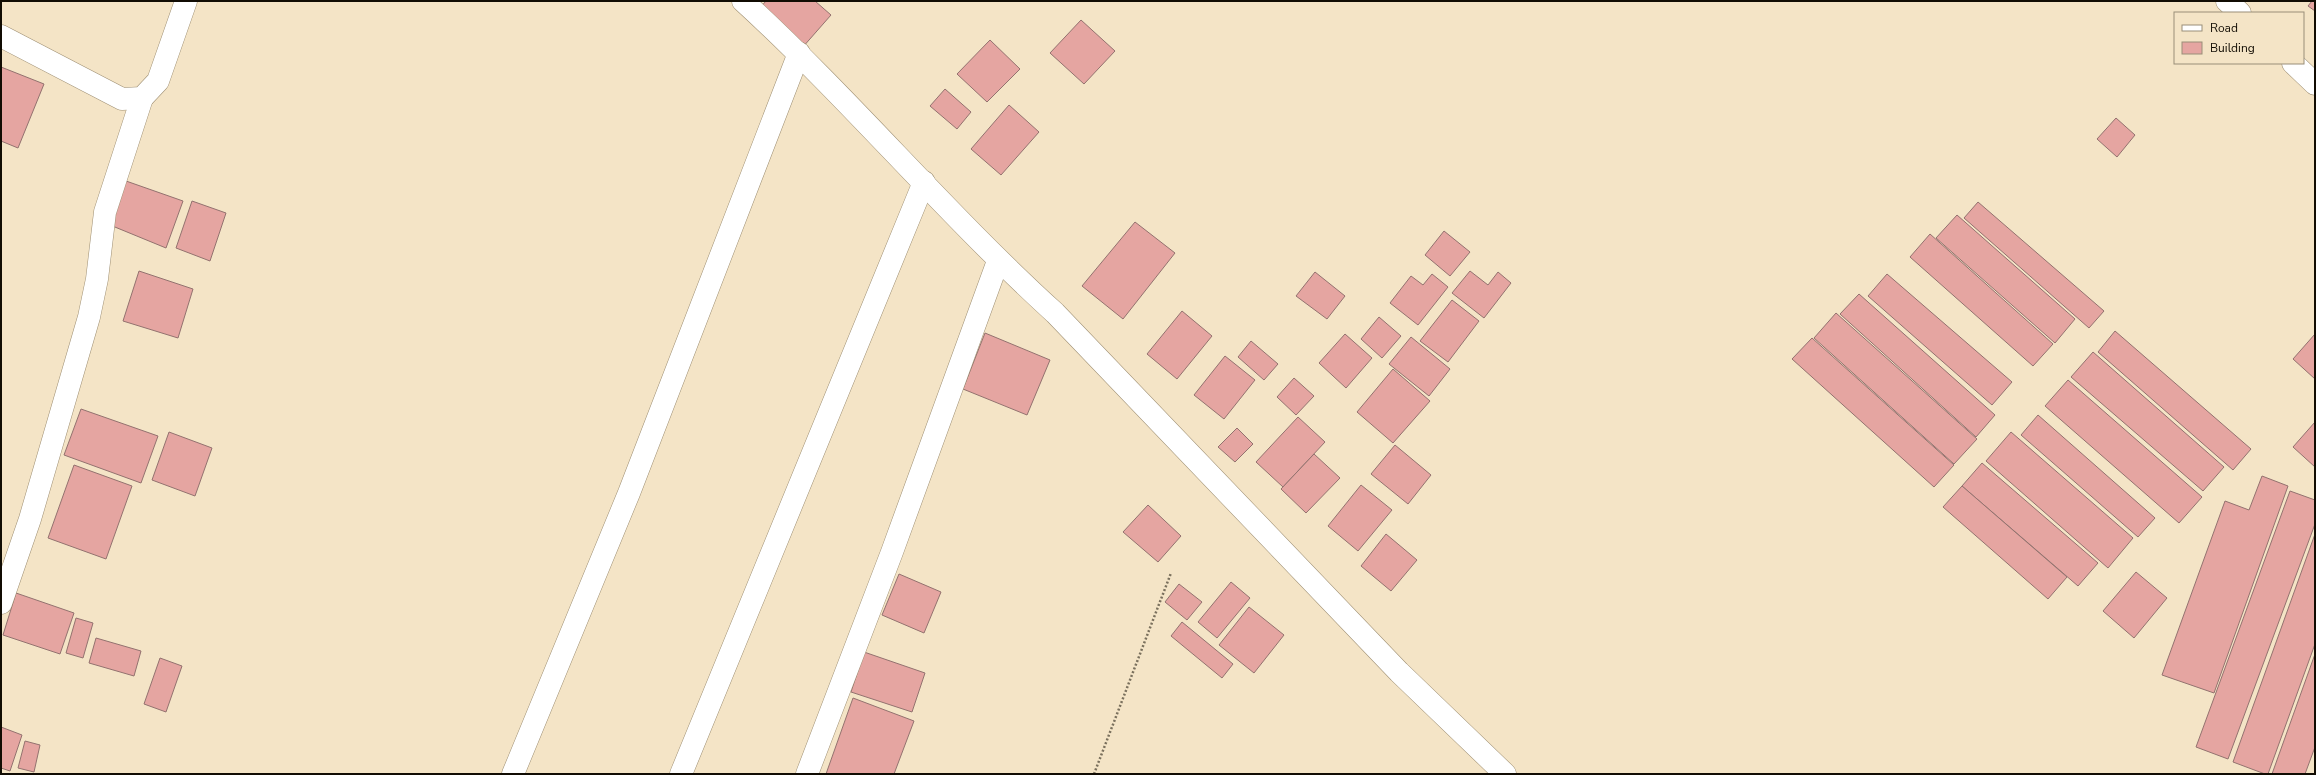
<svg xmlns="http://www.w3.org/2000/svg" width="2316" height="775" font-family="'Nunito Sans',sans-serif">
<rect width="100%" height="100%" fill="#f4e4c6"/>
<g fill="#e5a5a1" stroke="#93726f">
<path d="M 766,1 L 815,1 L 831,15 L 802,48 L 759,9 Z"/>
<path d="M 2312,1 L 2315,1 L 2315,11 L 2308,6 Z"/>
<path d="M 1081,20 L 1115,51 L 1084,84 L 1050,53 Z"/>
<path d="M 990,40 L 1020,69 L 987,102 L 957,74 Z"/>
<path d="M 1,67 L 44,84 L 18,148 L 1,141 Z"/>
<path d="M 945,89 L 971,112 L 957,129 L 930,106 Z"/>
<path d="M 1009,105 L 1039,132 L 1001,175 L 971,149 Z"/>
<path d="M 2116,118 L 2135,135 L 2117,157 L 2097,139 Z"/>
<path d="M 126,181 L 183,201 L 166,248 L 110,225 Z"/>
<path d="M 192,201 L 226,213 L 210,261 L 176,248 Z"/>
<path d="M 1978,202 L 2104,311 L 2089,328 L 1964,218 Z"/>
<path d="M 1957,215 L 2075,319 L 2055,343 L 1936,238 Z"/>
<path d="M 1135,222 L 1175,253 L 1123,319 L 1082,286 Z"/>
<path d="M 1444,231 L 1470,252 L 1450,276 L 1425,255 Z"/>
<path d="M 1930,234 L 2053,344 L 2033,366 L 1910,257 Z"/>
<path d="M 139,271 L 193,289 L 178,338 L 123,321 Z"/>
<path d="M 1470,271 L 1488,285 L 1498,272 L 1511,283 L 1484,318 L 1452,293 Z"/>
<path d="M 1315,272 L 1345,296 L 1327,319 L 1296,296 Z"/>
<path d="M 1432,274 L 1448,287 L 1418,325 L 1390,303 L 1411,276 L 1423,285 Z"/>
<path d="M 1887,274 L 2012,382 L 1992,405 L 1868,296 Z"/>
<path d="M 1859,294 L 1995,415 L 1976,437 L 1840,314 Z"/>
<path d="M 1452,300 L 1479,321 L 1448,362 L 1420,341 Z"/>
<path d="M 1182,311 L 1212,336 L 1177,379 L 1147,354 Z"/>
<path d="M 1836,313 L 1977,439 L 1954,464 L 1814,338 Z"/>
<path d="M 1379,317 L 1401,336 L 1382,358 L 1361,339 Z"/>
<path d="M 2115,331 L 2251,449 L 2233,470 L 2098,352 Z"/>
<path d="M 985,333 L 1050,360 L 1027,415 L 963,389 Z"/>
<path d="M 1345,334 L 1372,358 L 1346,388 L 1319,363 Z"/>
<path d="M 2315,334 L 2315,379 L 2293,359 Z"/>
<path d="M 1411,337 L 1450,369 L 1429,396 L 1389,364 Z"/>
<path d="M 1812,338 L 1954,465 L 1934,487 L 1792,359 Z"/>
<path d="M 1251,341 L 1278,364 L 1264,380 L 1238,357 Z"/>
<path d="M 2093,352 L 2224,467 L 2203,491 L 2071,377 Z"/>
<path d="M 1225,356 L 1255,380 L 1224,419 L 1194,395 Z"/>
<path d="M 1393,369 L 1430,401 L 1393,443 L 1357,412 Z"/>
<path d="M 1294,378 L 1314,396 L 1296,415 L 1277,397 Z"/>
<path d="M 2068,380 L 2202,497 L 2179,523 L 2045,406 Z"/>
<path d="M 81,409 L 158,436 L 141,483 L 64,455 Z"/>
<path d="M 2038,415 L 2155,518 L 2138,537 L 2021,435 Z"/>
<path d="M 1298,417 L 1325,442 L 1283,487 L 1256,462 Z"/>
<path d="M 2315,422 L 2315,467 L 2293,447 Z"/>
<path d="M 1237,428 L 1253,444 L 1235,462 L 1218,447 Z"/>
<path d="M 169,432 L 212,448 L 195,496 L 152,480 Z"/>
<path d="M 2011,432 L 2133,538 L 2108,568 L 1986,461 Z"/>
<path d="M 1395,445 L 1431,475 L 1408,504 L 1371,474 Z"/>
<path d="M 1314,454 L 1340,478 L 1306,513 L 1281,489 Z"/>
<path d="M 1982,463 L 2098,563 L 2078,586 L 1962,486 Z"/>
<path d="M 74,465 L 132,486 L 106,559 L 48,538 Z"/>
<path d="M 2262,476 L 2288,486 L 2214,693 L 2162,675 L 2225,501 L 2249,510 Z"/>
<path d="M 1361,485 L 1392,510 L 1358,551 L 1328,526 Z"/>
<path d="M 1962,486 L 2067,577 L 2048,599 L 1943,507 Z"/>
<path d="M 2290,491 L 2315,500 L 2315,524 L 2228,759 L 2196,747 Z"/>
<path d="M 1148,505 L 1181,536 L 1158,562 L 1123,532 Z"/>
<path d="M 1386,534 L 1417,560 L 1391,591 L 1361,566 Z"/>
<path d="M 2315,534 L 2315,644 L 2268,774 L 2265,774 L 2233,762 Z"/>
<path d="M 2136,572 L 2167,598 L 2134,638 L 2103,611 Z"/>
<path d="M 899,574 L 941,592 L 924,633 L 882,615 Z"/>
<path d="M 1231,582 L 1250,598 L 1217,638 L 1198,622 Z"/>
<path d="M 1179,584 L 1202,602 L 1187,620 L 1165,602 Z"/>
<path d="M 16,593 L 74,613 L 60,654 L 3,635 Z"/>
<path d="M 1249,607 L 1284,635 L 1254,673 L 1219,645 Z"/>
<path d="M 76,618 L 93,623 L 83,658 L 66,653 Z"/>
<path d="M 1182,622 L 1233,664 L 1222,678 L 1171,636 Z"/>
<path d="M 96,638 L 141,651 L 134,676 L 89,663 Z"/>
<path d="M 864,652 L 925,673 L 912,712 L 851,692 Z"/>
<path d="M 2315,654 L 2315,747 L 2305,774 L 2272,774 Z"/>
<path d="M 160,658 L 182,666 L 166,712 L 144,704 Z"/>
<path d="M 853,698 L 914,721 L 894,774 L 826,774 Z"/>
<path d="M 1,727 L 22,735 L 10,771 L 1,768 Z"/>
<path d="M 25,741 L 40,745 L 34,772 L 18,768 Z"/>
</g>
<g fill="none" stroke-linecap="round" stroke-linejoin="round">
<g stroke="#9e8f73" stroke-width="23">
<g id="street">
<path d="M 743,1 C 851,100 946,214 1055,313 L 1399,672 L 1505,774"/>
<path d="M 2227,1 L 2240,13"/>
<path d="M 1,36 L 122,99 L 142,98 L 158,81 L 186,1"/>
<path d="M 2293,63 L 2315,84"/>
<path d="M 1,603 L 30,519 L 89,317 L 97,279 L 105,212 L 142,98"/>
<path d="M 513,774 L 629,493 L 799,53"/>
<path d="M 681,774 L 924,182"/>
<path d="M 807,774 L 892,552 L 998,261"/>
</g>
</g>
<path stroke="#7a705d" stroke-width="2.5" stroke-dasharray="2 2" stroke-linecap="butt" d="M 1094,774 L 1171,573"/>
<use href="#street" stroke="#fff" stroke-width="22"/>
</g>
<rect width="2316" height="775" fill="none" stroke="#110c03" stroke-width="4"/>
<rect x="2174" y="12" width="130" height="52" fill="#f4e4c6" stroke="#998e78"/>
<rect x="2182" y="25" width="20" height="6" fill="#ffffff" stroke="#998e78"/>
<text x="2210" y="32" font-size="12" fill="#110c03">Road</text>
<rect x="2182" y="42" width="20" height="12" fill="#e5a5a1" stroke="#998e78"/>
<text x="2210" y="52" font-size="12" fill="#110c03">Building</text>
</svg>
